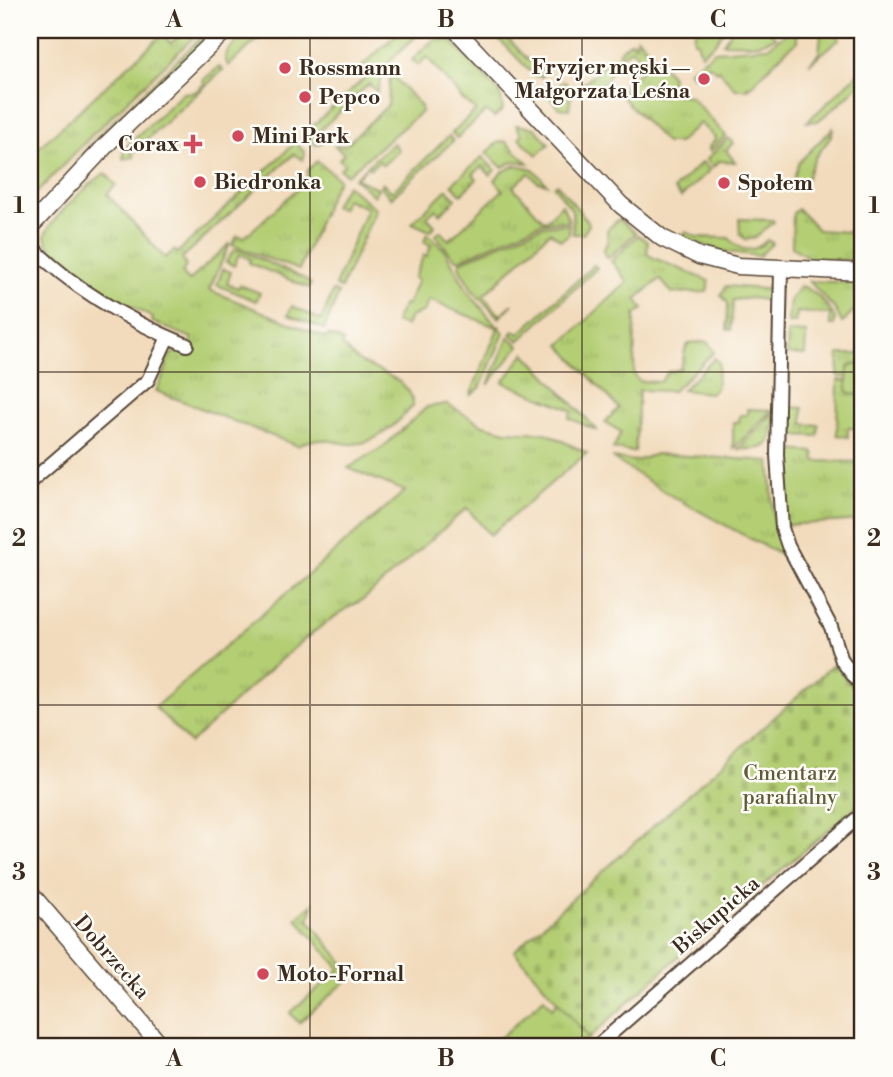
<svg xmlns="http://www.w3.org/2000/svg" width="893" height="1077" font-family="'Libre Bodoni',serif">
<defs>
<pattern id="grass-tufts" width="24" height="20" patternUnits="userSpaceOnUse" patternTransform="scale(1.75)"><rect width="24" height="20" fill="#b3ce73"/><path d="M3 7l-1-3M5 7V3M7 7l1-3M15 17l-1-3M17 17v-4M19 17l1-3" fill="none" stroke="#9bb163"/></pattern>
<pattern id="cemetery-stones" width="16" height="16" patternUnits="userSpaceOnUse" patternTransform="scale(1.75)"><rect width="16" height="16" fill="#b3ce73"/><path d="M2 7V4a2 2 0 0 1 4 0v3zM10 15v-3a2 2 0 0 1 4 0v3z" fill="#9bb163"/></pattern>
</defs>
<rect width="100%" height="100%" fill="#fdfcf7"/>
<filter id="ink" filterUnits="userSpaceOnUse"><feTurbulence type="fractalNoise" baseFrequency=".0143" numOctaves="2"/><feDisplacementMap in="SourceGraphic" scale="14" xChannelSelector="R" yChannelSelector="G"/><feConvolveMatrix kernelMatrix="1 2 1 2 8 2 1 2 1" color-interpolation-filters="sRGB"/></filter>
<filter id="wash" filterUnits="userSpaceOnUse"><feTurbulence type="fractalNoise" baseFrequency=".00686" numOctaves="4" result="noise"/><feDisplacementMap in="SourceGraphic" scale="28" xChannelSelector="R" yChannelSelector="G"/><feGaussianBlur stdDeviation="1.57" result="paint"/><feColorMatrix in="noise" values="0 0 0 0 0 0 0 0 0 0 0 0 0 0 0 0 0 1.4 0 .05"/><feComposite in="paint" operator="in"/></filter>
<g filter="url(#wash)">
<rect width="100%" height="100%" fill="#f2dbbc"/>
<g fill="url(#grass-tufts)" stroke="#777c48" stroke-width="2">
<path d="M 188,30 L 201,30 L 92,135 L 30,200 L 30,163 L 34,163 L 34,152 L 163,34 L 170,43 Z"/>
<path d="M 209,30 L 215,30 L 105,134 L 83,160 L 76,162 L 98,136 Z"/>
<path d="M 250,30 L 268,30 L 228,66 L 225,58 L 228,50 Z"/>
<path d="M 401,30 L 417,30 L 419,33 L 385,66 L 377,92 L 369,84 L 316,134 L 323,142 L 316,145 L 303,135 L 368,75 L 361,67 Z"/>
<path d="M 490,30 L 500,30 L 528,60 L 534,60 L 543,70 L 542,77 L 535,76 Z"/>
<path d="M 697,30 L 724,30 L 715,43 L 701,54 L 697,41 L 694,41 L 694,33 Z"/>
<path d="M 732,30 L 769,30 L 776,37 L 758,44 L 723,43 Z"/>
<path d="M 790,30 L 797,36 L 797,42 L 785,51 L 749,88 L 747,86 L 748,89 L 735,89 L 719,70 L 717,72 L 710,65 L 693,76 L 688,71 L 715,51 L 768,47 Z"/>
<path d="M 832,30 L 840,39 L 809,64 L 819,53 L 821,34 Z"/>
<path d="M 637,37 L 672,76 L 670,87 L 675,94 L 690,96 L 726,136 L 710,151 L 708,148 L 716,139 L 700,123 L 678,143 L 666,143 L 624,99 L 624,86 L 646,66 L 632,49 L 621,56 L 618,53 L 631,41 L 635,45 Z"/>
<path d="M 433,40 L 450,40 L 500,93 L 503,110 L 494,117 L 486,111 L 457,138 L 452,133 L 476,110 L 463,100 L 427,57 L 418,65 L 412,60 Z"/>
<path d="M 613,57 L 617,61 L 604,83 L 601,83 L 600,89 L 582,85 Z"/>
<path d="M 219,67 L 223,70 L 132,153 L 134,157 L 123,159 L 124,149 L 183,93 L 195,92 L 204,84 L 203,80 Z"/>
<path d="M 394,69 L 393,76 L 421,106 L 421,112 L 347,175 L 340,169 L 345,164 L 339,159 L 344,154 L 335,146 L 346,145 L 388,105 L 390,75 Z"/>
<path d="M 863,69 C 863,89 832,109 818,121 L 807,122 Z"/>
<path d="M 564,81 L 572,90 L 569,109 L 559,108 L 551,99 L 552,92 Z"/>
<path d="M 516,125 L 535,128 L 549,144 L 537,155 L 519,138 L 522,135 Z"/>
<path d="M 833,128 C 833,138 821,148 815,158 C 809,168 809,181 800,189 L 793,181 L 799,162 Z"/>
<path d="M 449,136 L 453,141 L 391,198 L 380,186 L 383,183 L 392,192 Z"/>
<path d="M 728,138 L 733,143 L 726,150 L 735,162 L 719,161 L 713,167 L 706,160 Z"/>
<path d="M 505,141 L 528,163 L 515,161 L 502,167 L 486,153 L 497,143 Z"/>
<path d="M 296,142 L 305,153 L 303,160 L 294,154 L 182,258 L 186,266 L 182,273 L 189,281 L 230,243 L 209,290 L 326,338 L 328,335 L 343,341 L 342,346 C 348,350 352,357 359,361 C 377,372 414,380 413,406 C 397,423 377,444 352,444 C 331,443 318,434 298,446 L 156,391 L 166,370 L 168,357 L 176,351 L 186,352 L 192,338 L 152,322 L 153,318 C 126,303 51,266 45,236 C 49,220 90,183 105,173 L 116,185 L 107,194 L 165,258 L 174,250 L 177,253 Z"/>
<path d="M 393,143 L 399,150 L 383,165 L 379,161 L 370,169 L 367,166 L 356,179 L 378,188 L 374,196 L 354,178 Z"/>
<path d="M 482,157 L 495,170 L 490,175 L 482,166 L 473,174 L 477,179 L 461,194 L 452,184 Z"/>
<path d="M 317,161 L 339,179 L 331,193 L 299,270 L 232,245 L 237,236 L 245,237 L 307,180 L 308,170 Z"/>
<path d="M 702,162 L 710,170 L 681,197 L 674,189 Z"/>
<path d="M 516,165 L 533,169 L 547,184 L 538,182 L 529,173 L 513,187 L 545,222 L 562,204 L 569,221 L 541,223 L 459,260 L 453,257 L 436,235 L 440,231 L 449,240 L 503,190 L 495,180 L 502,172 Z"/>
<path d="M 557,184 L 587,220 L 589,225 L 583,234 L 573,234 L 572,210 L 554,186 Z"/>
<path d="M 347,185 L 376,209 L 341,288 L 335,286 L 367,208 L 346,199 L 341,209 L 333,206 Z"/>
<path d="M 447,189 L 456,199 L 440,214 L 436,209 L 427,217 L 435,226 L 430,231 L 412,223 Z"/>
<path d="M 798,209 L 818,230 L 863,233 L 863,261 L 809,258 L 792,247 L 793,213 Z"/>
<path d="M 619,219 L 636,233 L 608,258 L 603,251 L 608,241 L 607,230 Z"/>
<path d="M 739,219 L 773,220 L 774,222 L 754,238 L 746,240 L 740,234 Z"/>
<path d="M 569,224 L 569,234 L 561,240 L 550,232 L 483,296 L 500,315 L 513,304 L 499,318 L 473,291 L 459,267 L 460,262 L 542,226 Z"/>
<path d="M 686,232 L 697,237 L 729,238 C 740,253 755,253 767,240 L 773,243 L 759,256 L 721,251 L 689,240 L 681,237 Z"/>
<path d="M 638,235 L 648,242 L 647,254 L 654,258 L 709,281 L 707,292 L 672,293 L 660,279 L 636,299 L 643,309 L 635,315 L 634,374 L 639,381 L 660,382 L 668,372 L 680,369 C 690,347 676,341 708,342 L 714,352 L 673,391 L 639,390 L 635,452 L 613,449 L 621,432 L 605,422 L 619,408 L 560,345 L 628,282 L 611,261 Z"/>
<path d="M 234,250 L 240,250 L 303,278 L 311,284 L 309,288 L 249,263 L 250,259 L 239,254 L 234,266 L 226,262 Z"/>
<path d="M 594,265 L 597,268 L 519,341 L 511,334 L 514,331 L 519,334 Z"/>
<path d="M 223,269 L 231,272 L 227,284 L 238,288 L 240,285 L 260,293 L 256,301 L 217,285 Z"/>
<path d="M 809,281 L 855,283 L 856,308 L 842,323 L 835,309 Z"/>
<path d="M 726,286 L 774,290 L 777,302 L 751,298 L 733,300 L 731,330 L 727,330 L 728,303 L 721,295 Z"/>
<path d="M 801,286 C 815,290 830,307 835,319 L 834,325 L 830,325 L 830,314 L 797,312 L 795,323 L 788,323 L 790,300 Z"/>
<path d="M 333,291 L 339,293 L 324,329 L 288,315 L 292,306 L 321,320 Z"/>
<path d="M 499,326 L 504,333 L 480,388 L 470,396 Z"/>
<path d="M 788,332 L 806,333 L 805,355 L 787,354 Z"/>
<path d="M 509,337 L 519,346 L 488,385 Z"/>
<path d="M 525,353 L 598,431 L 569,418 L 572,410 L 503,382 Z"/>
<path d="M 839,354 L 863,354 L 863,365 L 852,365 L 848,369 L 848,377 L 838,376 Z"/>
<path d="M 715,358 L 719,363 L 716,389 L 710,393 L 682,390 Z"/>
<path d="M 838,380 L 848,381 L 847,390 L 851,394 L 863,395 L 863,428 L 848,428 L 848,437 L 837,435 Z"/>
<path d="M 447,404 L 483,425 L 506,431 L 546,433 L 587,453 L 490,535 L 467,508 L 364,599 C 306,628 240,699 190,743 L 155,707 L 405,491 L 348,468 L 383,447 L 427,407 Z"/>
<path d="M 788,407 L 803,408 L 803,424 L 819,425 L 818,436 L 787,435 L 785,409 Z"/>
<path d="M 747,409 L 772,410 L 733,449 L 733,422 L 739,422 L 740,415 L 747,415 Z"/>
<path d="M 775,411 C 772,443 774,451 738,449 Z"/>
<path d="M 789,450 L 814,452 L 815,461 L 863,462 L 863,520 L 786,525 L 783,455 Z"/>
<path d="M 656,454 L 770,461 L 774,523 L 788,559 L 673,497 L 612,458 L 636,461 Z"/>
<path d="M 313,904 L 309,920 L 353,975 L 299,1023 L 290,1013 L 340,969 L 296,918 Z"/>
<path d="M 544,998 L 552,1008 L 558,1002 L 589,1038 L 578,1047 L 490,1047 Z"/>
</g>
<path fill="url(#cemetery-stones)" stroke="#777c48" stroke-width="2" d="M 835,663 L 863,702 L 863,801 L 679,956 L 589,1038 L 514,951 Z"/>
<g fill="#b3ce73" stroke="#777c48" stroke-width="2">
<path d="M 427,234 L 444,249 L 469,293 L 498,328 L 429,300 L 424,311 L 410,317 L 406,326 L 395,322 L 404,304 L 407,305 L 418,280 L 414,278 L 424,255 L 427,256 L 431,245 L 424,242 Z"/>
<path d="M 852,364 L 863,365 L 863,395 L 851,394 L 847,390 L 848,368 Z"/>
</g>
</g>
<g filter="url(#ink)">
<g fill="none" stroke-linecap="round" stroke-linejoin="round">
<g stroke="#564536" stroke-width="16">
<g id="minor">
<path d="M 30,245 C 74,290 129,321 187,345"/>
<path d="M 781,269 L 777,455 L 782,528 L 788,546 L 831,627 L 842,661 L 863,688"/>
<path d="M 30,482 L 148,380 L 168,337"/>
<path d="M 596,1047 L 863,813"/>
</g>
</g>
<g stroke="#564536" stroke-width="19">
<g id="tertiary">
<path d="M 456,30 L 621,205 L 662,238 L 699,256 L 738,266 L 863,272"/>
<path d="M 30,227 L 109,142 L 226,30"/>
<path d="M 30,893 L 162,1047"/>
</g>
</g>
<use href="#minor" stroke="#fff" stroke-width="12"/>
<use href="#tertiary" stroke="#fff" stroke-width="16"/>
</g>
</g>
<path fill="none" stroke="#3b2a1e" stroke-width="2" stroke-opacity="0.55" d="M 310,30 L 310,1047M 582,30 L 582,1047M 30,372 L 863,372M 30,705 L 863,705"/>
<g fill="#d1495b" stroke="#fdfcf7" stroke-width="2.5">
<circle cx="285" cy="68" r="7"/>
<circle cx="704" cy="79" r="7"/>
<circle cx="305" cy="97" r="7"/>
<circle cx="238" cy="136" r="7"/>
<path d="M189.5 133.5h7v7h7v7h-7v7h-7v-7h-7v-7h7z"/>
<circle cx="200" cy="182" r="7"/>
<circle cx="724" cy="183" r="7"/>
<circle cx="263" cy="974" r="7"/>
</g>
<g text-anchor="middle" stroke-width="5" stroke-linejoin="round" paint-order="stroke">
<g font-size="21" font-weight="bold" fill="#3b2a1e" stroke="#fdfcf7" text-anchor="start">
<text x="690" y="74" text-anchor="end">Fryzjer męski —<tspan x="690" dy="24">Małgorzata Leśna</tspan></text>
<text x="299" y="75">Rossmann</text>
<text x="319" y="104">Pepco</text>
<text x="252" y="143">Mini Park</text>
<text x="179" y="151" text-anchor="end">Corax</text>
<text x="214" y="189">Biedronka</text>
<text x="738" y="190">Społem</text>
<text x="277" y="981">Moto-Fornal</text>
</g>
<g font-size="21" fill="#5f5b38" stroke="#fdfcf7">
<text x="790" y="780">Cmentarz<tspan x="790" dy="24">parafialny</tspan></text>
</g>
<g font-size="21" fill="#3b2a1e" stroke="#fdfcf7">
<text transform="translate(716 915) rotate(-41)" y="7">Biskupicka</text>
<text transform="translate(112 957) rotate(49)" y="7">Dobrzecka</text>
</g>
</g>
<rect width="893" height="1077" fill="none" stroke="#fdfcf7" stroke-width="77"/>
<rect x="38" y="38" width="816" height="1000" fill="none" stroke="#3b2a1e" stroke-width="2.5"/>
<g font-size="23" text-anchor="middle" font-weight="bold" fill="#3b2a1e">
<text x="174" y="27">A</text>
<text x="446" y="27">B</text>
<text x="718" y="27">C</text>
<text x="19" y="213">1</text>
<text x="874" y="213">1</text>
<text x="19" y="546">2</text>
<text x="874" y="546">2</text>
<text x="19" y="880">3</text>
<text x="874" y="880">3</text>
<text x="174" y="1066">A</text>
<text x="446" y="1066">B</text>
<text x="718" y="1066">C</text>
</g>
</svg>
